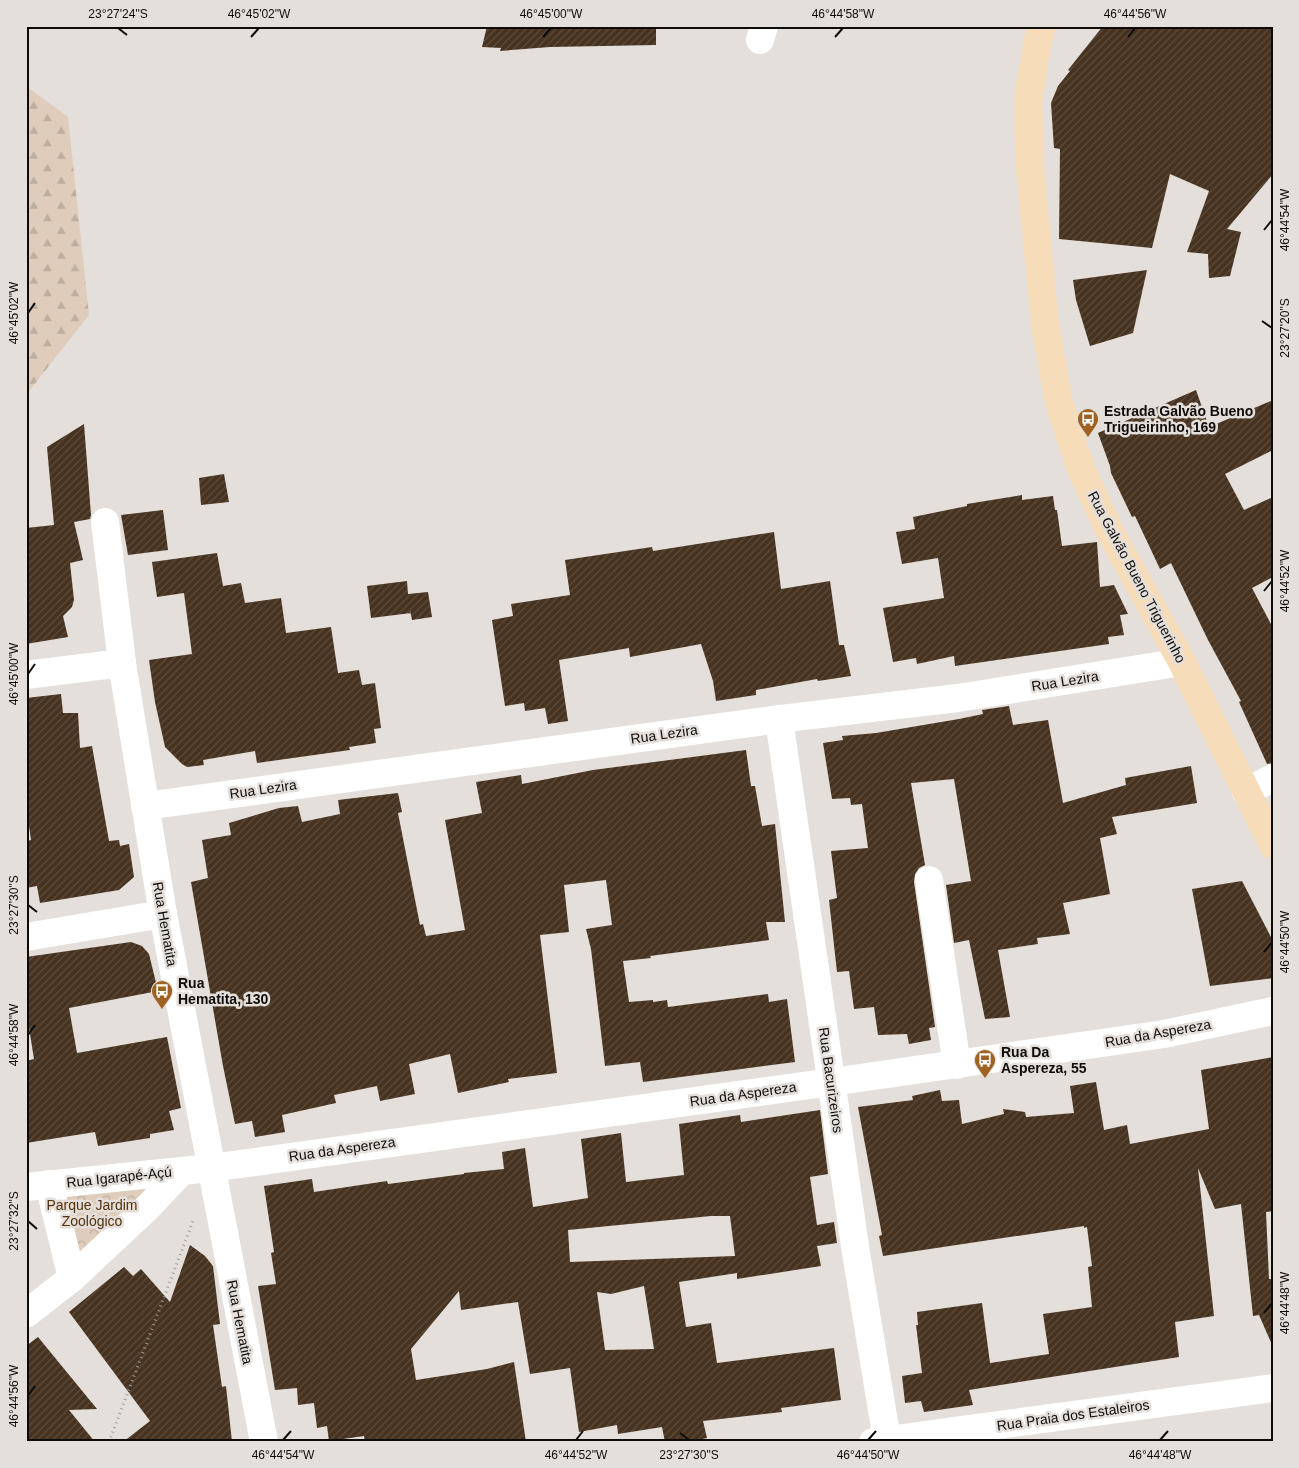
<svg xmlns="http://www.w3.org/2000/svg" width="1299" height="1468" font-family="Arial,sans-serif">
<defs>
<pattern id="forest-firs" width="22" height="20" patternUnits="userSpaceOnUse" patternTransform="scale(1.25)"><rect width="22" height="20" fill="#dfccbb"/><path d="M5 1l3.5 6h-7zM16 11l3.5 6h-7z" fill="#beae9f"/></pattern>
<pattern id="park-crowns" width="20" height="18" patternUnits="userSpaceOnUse" patternTransform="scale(1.25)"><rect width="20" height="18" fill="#dfccbb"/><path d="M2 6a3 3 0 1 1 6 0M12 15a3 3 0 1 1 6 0" fill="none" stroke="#beae9f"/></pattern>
<pattern id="building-hatch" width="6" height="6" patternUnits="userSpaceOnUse" patternTransform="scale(1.25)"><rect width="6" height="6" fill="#46321f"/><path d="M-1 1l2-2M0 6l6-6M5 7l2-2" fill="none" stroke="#5d4c3d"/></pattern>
</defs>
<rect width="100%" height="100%" fill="#e4dfda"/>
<path fill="url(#forest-firs)" d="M 26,86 L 68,117 L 89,315 L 26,395 Z"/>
<path fill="url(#park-crowns)" d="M 182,1171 L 72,1278 L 49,1184 Z"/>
<g fill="url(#building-hatch)" fill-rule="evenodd">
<path d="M 487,26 L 656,26 L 656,45 L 550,47 L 500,51 L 501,48 L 482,47 Z"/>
<path d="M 1103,26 L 1273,26 L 1273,174 L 1227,229 L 1241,232 L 1230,276 L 1209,278 L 1208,254 L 1187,252 L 1209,191 L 1170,174 L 1152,248 L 1059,239 L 1060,149 L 1054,148 L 1051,103 L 1058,86 L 1070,71 L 1068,70 Z"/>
<path d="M 1147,270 L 1133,333 L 1090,346 L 1076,300 L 1073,280 Z"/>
<path d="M 1196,390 L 1209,427 L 1273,400 L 1273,450 L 1225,474 L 1244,510 L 1273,497 L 1273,577 L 1252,588 L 1273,628 L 1273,763 L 1267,764 L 1239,702 L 1241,701 L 1208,640 L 1171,563 L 1160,569 L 1135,516 L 1132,517 L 1111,473 L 1110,466 L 1098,433 Z"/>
<path d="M 84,424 L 91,515 L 90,519 L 74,522 L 83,560 L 70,563 L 74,600 L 72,607 L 63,616 L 68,637 L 26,644 L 26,528 L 54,525 L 47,447 Z"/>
<path d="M 224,474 L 229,502 L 201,505 L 199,478 Z"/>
<path d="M 1022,495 L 1022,500 L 1053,496 L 1055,510 L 1057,510 L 1062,546 L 1097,542 L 1100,587 L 1114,585 L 1128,614 L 1120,615 L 1124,635 L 1108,637 L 1109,644 L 955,666 L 954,656 L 917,664 L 916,658 L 893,662 L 883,608 L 944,598 L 938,558 L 902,564 L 896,532 L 915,529 L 913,517 L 967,506 L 967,504 Z"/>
<path d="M 163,510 L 168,550 L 128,555 L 121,515 Z"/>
<path d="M 774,532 L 781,589 L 830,581 L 839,645 L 844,645 L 851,676 L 818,681 L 817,679 L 756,690 L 756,695 L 716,701 L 713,681 L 701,644 L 630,657 L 629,648 L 559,660 L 568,721 L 548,724 L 545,708 L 525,711 L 524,703 L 505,706 L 492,620 L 513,616 L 511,604 L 570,595 L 565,560 L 652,547 L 653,551 Z"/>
<path d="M 217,553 L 223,586 L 241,583 L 245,603 L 281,598 L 286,633 L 331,627 L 338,673 L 359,670 L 362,685 L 375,683 L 381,728 L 374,729 L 376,743 L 349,747 L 350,750 L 257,763 L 255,751 L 203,760 L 204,765 L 187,767 L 182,764 L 165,747 L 155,702 L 149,660 L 192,654 L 184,593 L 157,597 L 152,562 Z"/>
<path d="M 407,581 L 408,594 L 428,592 L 432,617 L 412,620 L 410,610 L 411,613 L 371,618 L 367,586 Z"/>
<path d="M 61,694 L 63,713 L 78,713 L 80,748 L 92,746 L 109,841 L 119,840 L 120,846 L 129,844 L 134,877 L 119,890 L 40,903 L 37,886 L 26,888 L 26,841 L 31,840 L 26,804 L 26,698 Z"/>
<path d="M 1009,706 L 1013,725 L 1048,720 L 1063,803 L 1126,785 L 1125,778 L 1191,766 L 1197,803 L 1112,817 L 1117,834 L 1100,838 L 1110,894 L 1063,903 L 1070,934 L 1037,938 L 1038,944 L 998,950 L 1010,1017 L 985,1019 L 969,940 L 954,943 L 946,885 L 971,881 L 954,779 L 911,783 L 925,865 L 919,868 L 915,874 L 914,882 L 935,1027 L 929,1028 L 931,1040 L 909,1044 L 907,1034 L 878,1035 L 874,1007 L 854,1009 L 849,971 L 837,972 L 829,900 L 837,898 L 831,851 L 868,848 L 862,804 L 851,805 L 850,798 L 832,799 L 823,743 L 843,740 L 842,736 L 876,733 L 959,719 L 983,714 L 982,710 Z"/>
<path d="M 746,750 L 751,786 L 755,786 L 762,826 L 775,824 L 785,922 L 766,922 L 769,940 L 650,956 L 651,958 L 623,961 L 629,1002 L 653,1000 L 653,1002 L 667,1000 L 668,1007 L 768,994 L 769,1002 L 787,999 L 795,1062 L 643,1082 L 640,1062 L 605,1066 L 591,949 L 586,929 L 612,925 L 606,880 L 564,885 L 569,932 L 540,935 L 557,1073 L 508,1079 L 509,1082 L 458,1093 L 450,1054 L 409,1064 L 415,1094 L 380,1101 L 377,1086 L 334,1095 L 336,1103 L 282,1115 L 285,1132 L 255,1137 L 252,1121 L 235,1124 L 223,1066 L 191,882 L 208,878 L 202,840 L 231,835 L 229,823 L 279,808 L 298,806 L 302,822 L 340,814 L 338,800 L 398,793 L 402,812 L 398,813 L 420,925 L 423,924 L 426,936 L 465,930 L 445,820 L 482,813 L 476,782 L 521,775 L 522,784 L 593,770 Z"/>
<path d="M 1242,881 L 1273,941 L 1273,978 L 1210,986 L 1192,889 Z"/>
<path d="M 131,942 L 142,946 L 149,954 L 158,991 L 69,1008 L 77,1053 L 167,1037 L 181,1108 L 169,1111 L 174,1130 L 150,1134 L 150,1138 L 98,1146 L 95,1132 L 26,1143 L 26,1061 L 34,1059 L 26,1009 L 26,957 Z"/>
<path d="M 1273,1057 L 1273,1211 L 1266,1212 L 1269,1279 L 1273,1279 L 1273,1347 L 1259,1315 L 1253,1316 L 1241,1204 L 1215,1209 L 1198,1168 L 1214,1316 L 1175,1322 L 1179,1357 L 969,1390 L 973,1405 L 924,1412 L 921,1401 L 905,1403 L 902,1376 L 922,1373 L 916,1325 L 918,1325 L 917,1312 L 982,1303 L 990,1363 L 1049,1354 L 1043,1314 L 1092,1307 L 1088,1267 L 1092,1266 L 1087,1227 L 1084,1228 L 1084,1226 L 883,1256 L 879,1236 L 882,1235 L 858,1107 L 913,1100 L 912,1096 L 940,1090 L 942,1101 L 959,1100 L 962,1124 L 1004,1114 L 1003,1109 L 1025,1112 L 1026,1117 L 1074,1113 L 1070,1086 L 1096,1082 L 1104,1130 L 1127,1125 L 1130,1144 L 1209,1129 L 1201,1070 Z"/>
<path d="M 820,1110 L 828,1174 L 810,1177 L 817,1225 L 834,1222 L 837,1243 L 817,1246 L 821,1266 L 737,1279 L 737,1273 L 679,1282 L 686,1327 L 711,1323 L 717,1363 L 834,1348 L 841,1400 L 781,1408 L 782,1412 L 703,1421 L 707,1438 L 687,1442 L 665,1442 L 662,1427 L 618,1434 L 617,1425 L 579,1432 L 570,1368 L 530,1374 L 518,1302 L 461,1310 L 459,1291 L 411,1349 L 416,1380 L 487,1369 L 514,1362 L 526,1442 L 365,1442 L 364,1436 L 329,1441 L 327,1426 L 317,1428 L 314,1403 L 298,1405 L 297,1388 L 275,1390 L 258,1286 L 276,1284 L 271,1253 L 274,1252 L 264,1186 L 312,1179 L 314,1192 L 387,1181 L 388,1184 L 464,1174 L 464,1173 L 504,1169 L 502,1152 L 525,1148 L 533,1207 L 588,1198 L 581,1139 L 621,1133 L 626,1182 L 684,1175 L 679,1124 L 740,1115 L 741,1122 ZM 711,1216 L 730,1216 L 735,1256 L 570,1262 L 568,1230 ZM 644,1286 L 654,1349 L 605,1350 L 597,1292 L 611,1294 Z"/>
<path d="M 190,1245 L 205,1256 L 213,1266 L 220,1324 L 213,1325 L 222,1387 L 226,1386 L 232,1442 L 123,1442 L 150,1421 L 69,1312 L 124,1267 L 133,1276 L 141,1269 L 170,1302 Z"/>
<path d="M 38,1337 L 97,1409 L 69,1410 L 95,1442 L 26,1442 L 26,1346 Z"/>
</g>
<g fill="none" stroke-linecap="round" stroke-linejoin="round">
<path stroke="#a19d99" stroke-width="3" stroke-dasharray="1 4" stroke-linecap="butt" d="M 109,1442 L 193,1221"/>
<g stroke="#fff" stroke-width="28">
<path d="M 760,40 L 764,26"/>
<path d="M 105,522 L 122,663 L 163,914 L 264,1442"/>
<path d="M 26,675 L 122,663"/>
<path d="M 779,719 L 856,1253 L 887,1440"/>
<path d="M 1246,792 L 1273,778"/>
<path d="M 145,806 L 779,719 L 958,698 L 1182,662"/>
<path d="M 929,880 L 957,1065"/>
<path d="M 26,937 L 163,914"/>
<path d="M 49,1184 L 72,1278"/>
<path d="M 26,1187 L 211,1168 L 832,1082 L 1164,1034 L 1273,1011"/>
<path d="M 26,1314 L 72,1278 L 148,1207 L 182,1171"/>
<path d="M 873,1442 L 1273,1388"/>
</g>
<path stroke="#f7dcb9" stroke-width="28" d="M 1042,26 L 1038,40 L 1028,100 L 1030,167 L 1045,323 L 1059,403 L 1080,466 L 1108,528 L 1182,662 L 1273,845"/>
</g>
<path fill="none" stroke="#0e0c0a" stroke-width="2" d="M 118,28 L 127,35M 251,37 L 259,28M 543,37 L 551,28M 835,37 L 843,28M 1128,37 L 1135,28M 1264,230 L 1272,220M 28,313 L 35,303M 1262,321 L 1272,328M 1264,591 L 1272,581M 28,674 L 35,664M 28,905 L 37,912M 1264,952 L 1272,942M 28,1035 L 35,1025M 28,1221 L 37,1229M 1264,1313 L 1272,1303M 28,1396 L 35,1386M 680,1433 L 689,1440M 283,1440 L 291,1431M 576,1440 L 583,1431M 868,1440 L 876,1431M 1160,1440 L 1168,1431"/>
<defs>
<g id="bus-pin" transform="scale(1.125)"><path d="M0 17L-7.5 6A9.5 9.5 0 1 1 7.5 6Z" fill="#9e6323" stroke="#e4dfda"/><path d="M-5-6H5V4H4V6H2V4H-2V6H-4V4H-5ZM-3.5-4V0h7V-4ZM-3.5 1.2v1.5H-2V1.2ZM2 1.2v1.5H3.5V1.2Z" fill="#fff"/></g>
</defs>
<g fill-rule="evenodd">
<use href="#bus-pin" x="1088" y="419"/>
<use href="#bus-pin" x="162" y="991"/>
<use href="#bus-pin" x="985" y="1060"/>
</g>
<g text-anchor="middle" stroke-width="5" stroke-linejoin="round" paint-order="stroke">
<g font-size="14" font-weight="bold" fill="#0e0c0a" stroke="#e4dfda" text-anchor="start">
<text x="1104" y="416">Estrada Galvão Bueno<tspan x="1104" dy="16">Trigueirinho, 169</tspan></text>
<text x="178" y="988">Rua<tspan x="178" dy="16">Hematita, 130</tspan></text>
<text x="1001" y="1057">Rua Da<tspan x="1001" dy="16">Aspereza, 55</tspan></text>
</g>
<g font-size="14" fill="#0e0c0a" stroke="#e4dfda">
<text transform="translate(1137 577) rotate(62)" y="5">Rua Galvão Bueno Triguerinho</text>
<text transform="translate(1065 681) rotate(-9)" y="5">Rua Lezira</text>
<text transform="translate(664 734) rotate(-8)" y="5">Rua Lezira</text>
<text transform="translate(263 789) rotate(-8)" y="5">Rua Lezira</text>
<text transform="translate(165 924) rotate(80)" y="5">Rua Hematita</text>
<text transform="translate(1158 1033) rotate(-10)" y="5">Rua da Aspereza</text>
<text transform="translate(831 1080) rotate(82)" y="5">Rua Bacurizeiros</text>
<text transform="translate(743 1094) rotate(-8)" y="5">Rua da Aspereza</text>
<text transform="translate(342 1149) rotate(-8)" y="5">Rua da Aspereza</text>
<text transform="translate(119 1177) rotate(-6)" y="5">Rua Igarapé-Açú</text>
<text transform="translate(240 1322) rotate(79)" y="5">Rua Hematita</text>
<text transform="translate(1073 1415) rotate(-8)" y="5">Rua Praia dos Estaleiros</text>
</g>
<g font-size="14" fill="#55320a" stroke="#e4dfda">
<text x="92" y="1210">Parque Jardim<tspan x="92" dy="16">Zoológico</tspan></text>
</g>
</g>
<rect width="1299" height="1468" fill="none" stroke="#e4dfda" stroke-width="55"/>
<rect x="28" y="28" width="1244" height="1412" fill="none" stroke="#0e0c0a" stroke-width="2"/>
<g font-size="12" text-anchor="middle" fill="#0e0c0a">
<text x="118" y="18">23°27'24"S</text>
<text x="259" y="18">46°45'02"W</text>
<text x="551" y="18">46°45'00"W</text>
<text x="843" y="18">46°44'58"W</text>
<text x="1135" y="18">46°44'56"W</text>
<text transform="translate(1285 220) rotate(-90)" y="4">46°44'54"W</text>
<text transform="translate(14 313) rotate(-90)" y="4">46°45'02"W</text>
<text transform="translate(1285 328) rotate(-90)" y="4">23°27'20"S</text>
<text transform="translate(1285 581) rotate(-90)" y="4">46°44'52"W</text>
<text transform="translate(14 674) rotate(-90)" y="4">46°45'00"W</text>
<text transform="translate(14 905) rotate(-90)" y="4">23°27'30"S</text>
<text transform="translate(1285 942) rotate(-90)" y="4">46°44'50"W</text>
<text transform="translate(14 1035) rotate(-90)" y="4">46°44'58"W</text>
<text transform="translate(14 1221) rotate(-90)" y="4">23°27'32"S</text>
<text transform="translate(1285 1303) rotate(-90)" y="4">46°44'48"W</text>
<text transform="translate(14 1396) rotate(-90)" y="4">46°44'56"W</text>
<text x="283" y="1459">46°44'54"W</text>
<text x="576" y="1459">46°44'52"W</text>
<text x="689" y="1459">23°27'30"S</text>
<text x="868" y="1459">46°44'50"W</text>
<text x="1160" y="1459">46°44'48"W</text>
</g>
</svg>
